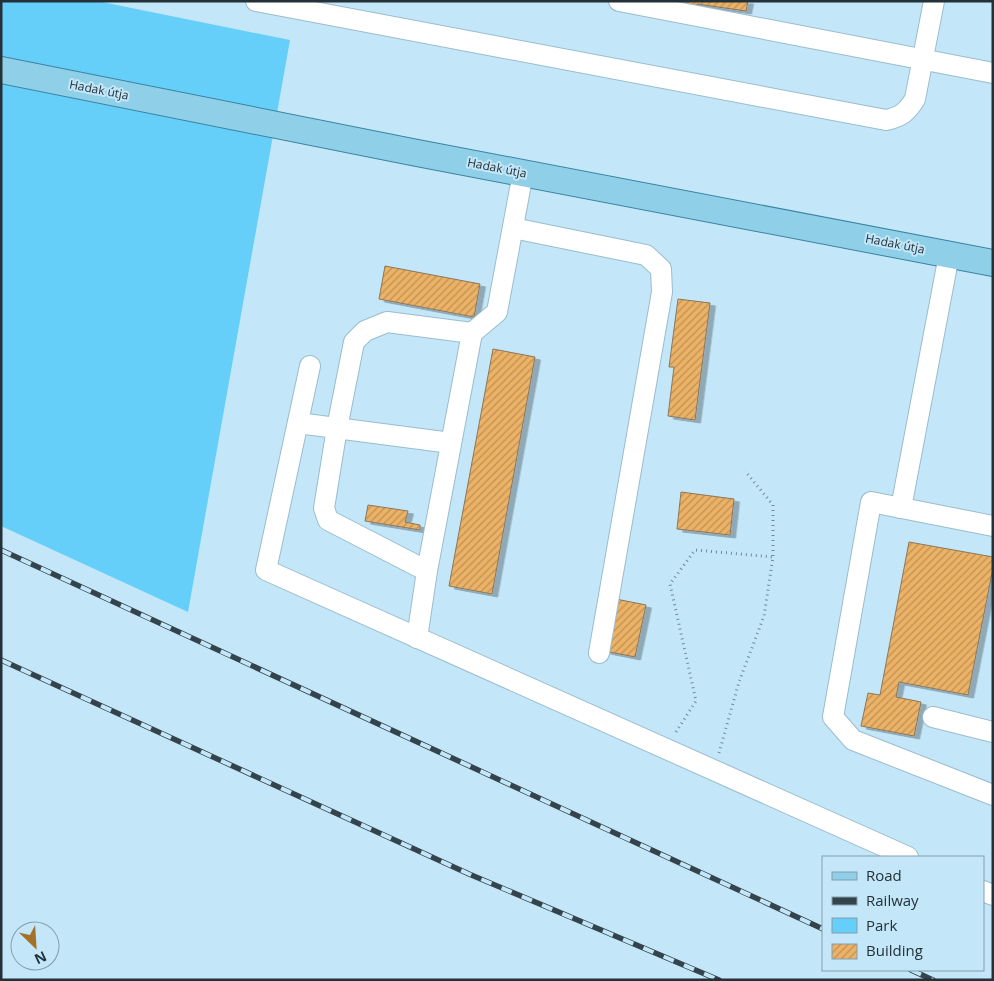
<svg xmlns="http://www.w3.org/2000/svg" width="994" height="981" font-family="'Open Sans',sans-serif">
<defs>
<pattern id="building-hatch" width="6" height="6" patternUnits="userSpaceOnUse" patternTransform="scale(1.25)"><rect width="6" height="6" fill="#ecb266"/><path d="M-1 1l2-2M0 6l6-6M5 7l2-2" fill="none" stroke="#bf9155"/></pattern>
<filter id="shadow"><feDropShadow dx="5.5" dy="3" stdDeviation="0" flood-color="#0004"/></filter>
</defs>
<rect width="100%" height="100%" fill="#c3e7f8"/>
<path fill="#65cff9" d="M 1,1 L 97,1 L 290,40 L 188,612 L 1,526 Z"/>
<g fill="url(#building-hatch)" stroke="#8a765d" filter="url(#shadow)">
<path d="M 657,1 L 748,1 L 746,11 L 697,4 L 696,7 Z"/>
<path d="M 385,266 L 480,284 L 474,317 L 379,299 Z"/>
<path d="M 678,299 L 710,303 L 695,420 L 668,416 L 674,367 L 669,367 Z"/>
<path d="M 493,349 L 535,357 L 492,594 L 449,586 Z"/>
<path d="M 681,492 L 734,499 L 730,535 L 677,529 Z"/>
<path d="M 368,505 L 408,511 L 405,522 L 420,525 L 420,530 L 365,521 Z"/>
<path d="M 909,542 L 993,557 L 993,568 L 968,695 L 899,682 L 896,697 L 921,702 L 914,736 L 861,726 L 868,693 L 880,695 Z"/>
<path d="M 616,599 L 646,605 L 635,657 L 605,651 Z"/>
</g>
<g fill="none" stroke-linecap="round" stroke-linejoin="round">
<g stroke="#9abdcd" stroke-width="22">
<g id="minor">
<path d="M 256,1 L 886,120 C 901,117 907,112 915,99 L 934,1"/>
<path d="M 619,1 L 993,73"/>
<path d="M 513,228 L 646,255 L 661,269 L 662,292 L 599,653"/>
<path d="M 472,333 L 497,312 L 523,173"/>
<path d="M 310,366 L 266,570 L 908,857"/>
<path d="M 298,423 L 451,443"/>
<path d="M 901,508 L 949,255"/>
<path d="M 993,526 L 871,502 L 833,717 L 853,740 L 993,795"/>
<path d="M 417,638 L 427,571 L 472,333 L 387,322 L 365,331 L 354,342 L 337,428 L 324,508 L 328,520 L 427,571"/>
<path d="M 933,717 L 993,732"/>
<path d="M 983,891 L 993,895"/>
</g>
</g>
<g stroke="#3984a1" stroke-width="28">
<path id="major" d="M 1,70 L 412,152 L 993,263"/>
</g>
<g stroke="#718a96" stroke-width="3" stroke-dasharray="1 4" stroke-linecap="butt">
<path d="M 676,732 L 696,701 L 670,584 L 695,550 L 773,557"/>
<path d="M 719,753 L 739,682 L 764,616 L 773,557 L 773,505 L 745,471"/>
</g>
<use href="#minor" stroke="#fff" stroke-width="20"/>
<use href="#major" stroke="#8fd0e8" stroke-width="26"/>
<g stroke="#34444c" stroke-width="5.5">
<g id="rail">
<path d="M 1,550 L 823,929"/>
<path d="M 1,660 L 469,874 L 719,980"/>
<path d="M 911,970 L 933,980"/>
</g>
</g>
<use href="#rail" stroke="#c3e7f8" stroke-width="4" stroke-dasharray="11" stroke-linecap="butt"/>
</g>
<g text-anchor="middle" stroke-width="4" stroke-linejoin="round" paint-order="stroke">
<g font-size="12" fill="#233138" stroke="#c3e7f8">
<text transform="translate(99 90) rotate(11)" y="4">Hadak útja</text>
<text transform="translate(497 168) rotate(11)" y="4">Hadak útja</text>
<text transform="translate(895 244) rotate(11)" y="4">Hadak útja</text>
</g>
</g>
<rect width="994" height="981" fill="none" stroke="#233138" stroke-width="5"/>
<rect x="822" y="856" width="162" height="115" fill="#c3e7f8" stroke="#839eab"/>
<rect x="832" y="872" width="25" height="8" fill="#8fd0e8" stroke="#839eab"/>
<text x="866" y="881" font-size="15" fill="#233138">Road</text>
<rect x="832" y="897" width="25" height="8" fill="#34444c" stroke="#839eab"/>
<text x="866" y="906" font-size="15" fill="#233138">Railway</text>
<rect x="832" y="918" width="25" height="15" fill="#65cff9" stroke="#839eab"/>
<text x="866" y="931" font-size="15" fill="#233138">Park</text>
<rect x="832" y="944" width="25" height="15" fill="url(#building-hatch)" stroke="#839eab"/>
<text x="866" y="956" font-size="15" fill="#233138">Building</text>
<g transform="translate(35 946) rotate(155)"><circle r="24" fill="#c3e7f8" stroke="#839eab"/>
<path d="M0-4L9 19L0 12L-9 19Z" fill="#a47128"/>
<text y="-8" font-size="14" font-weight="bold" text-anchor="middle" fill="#233138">N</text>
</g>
</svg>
